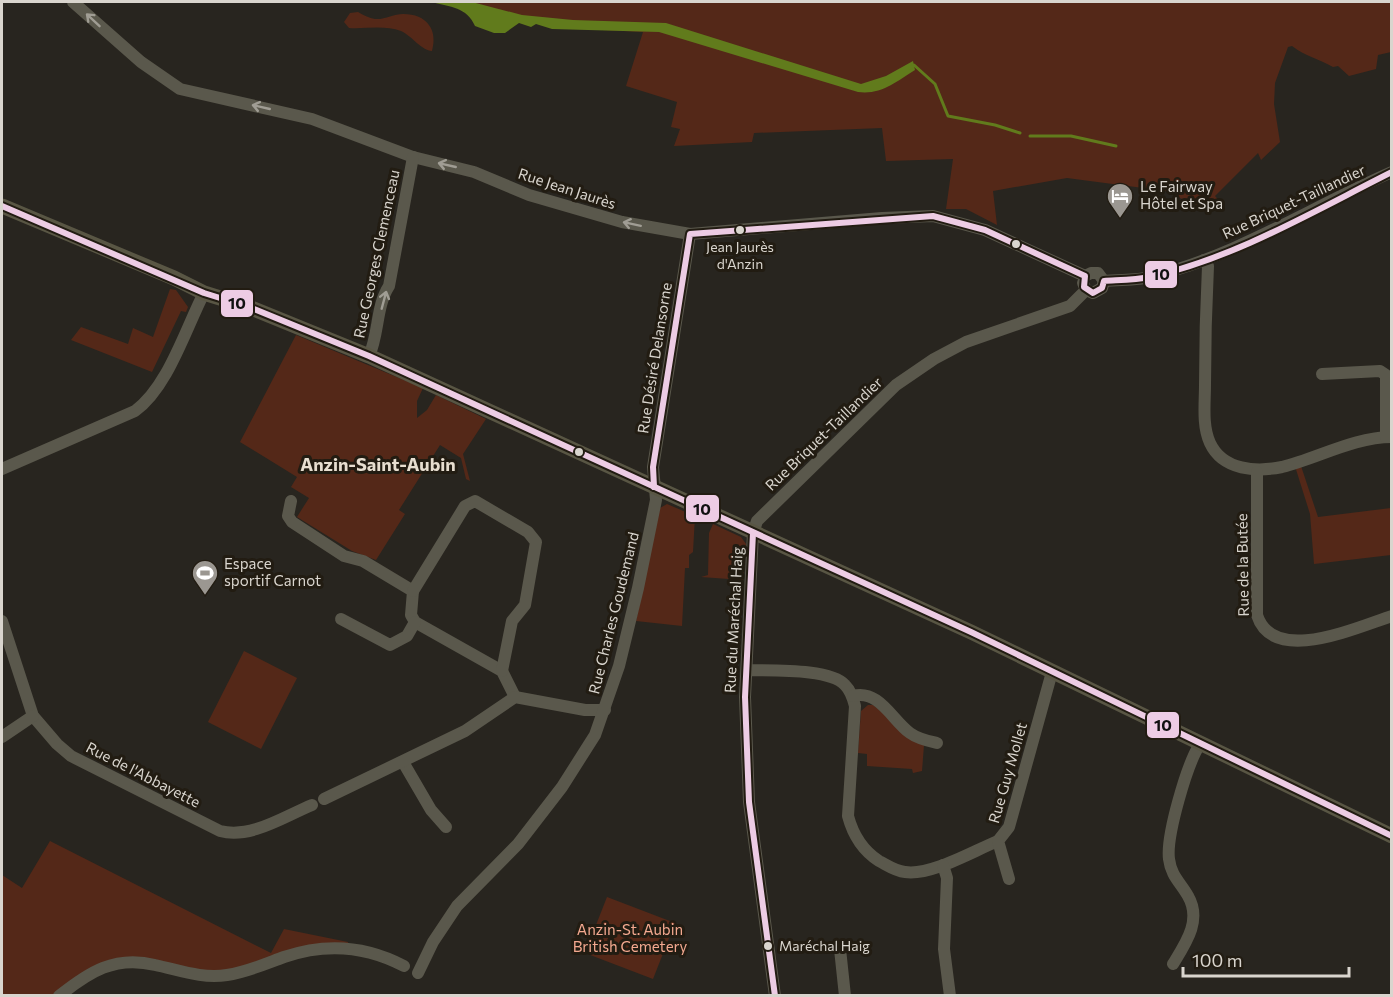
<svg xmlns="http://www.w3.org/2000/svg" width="1393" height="997" font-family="Commissioner,sans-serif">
<rect width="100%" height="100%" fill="#28251f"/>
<g fill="#542818">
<path d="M 445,2 L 1391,2 L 1391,52 L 1378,55 L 1376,69 L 1349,76 L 1338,66 L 1333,67 C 1319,59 1305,56 1292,46 L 1288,47 L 1275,83 L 1274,104 L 1280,142 L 1261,160 L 1258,153 L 1215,196 L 1222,204 L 1212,208 L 1210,199 L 1203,201 L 1204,210 L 1166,191 L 1067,178 L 993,191 L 997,225 L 966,209 L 946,209 L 953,159 L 886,161 L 882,128 L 754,133 L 752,142 L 674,146 L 680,129 L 671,127 L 677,102 L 626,86 L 643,32 L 562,28 Z"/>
<path d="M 358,12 C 363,15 369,18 375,19 C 384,20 394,14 403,14 C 427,14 438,30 432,51 C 422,51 412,36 401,31 C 385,25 366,29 349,28 L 344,22 L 350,13 Z"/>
<path d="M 170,289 L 176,290 L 188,307 L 186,312 L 181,311 L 152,372 L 71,340 L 81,327 L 128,344 L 133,328 L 153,337 Z"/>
<path d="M 296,335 L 423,388 L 417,401 L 417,418 L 427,410 L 436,395 L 486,419 L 463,454 L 470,481 L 466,479 L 461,458 L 440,445 L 399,510 L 405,514 L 376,560 L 352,551 L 297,517 L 309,498 L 291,487 L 297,477 L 240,442 Z"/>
<path d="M 1294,463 L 1301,466 L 1318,517 L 1391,508 L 1391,555 L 1314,564 L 1310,514 Z"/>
<path d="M 667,504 L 695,516 L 693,552 L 689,555 L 689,568 L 685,568 L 682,626 L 636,621 L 660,508 Z"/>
<path d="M 713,524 L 741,537 L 746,544 L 743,580 L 701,577 L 708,575 L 709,533 Z"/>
<path d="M 244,651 L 297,678 L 261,749 L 208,722 Z"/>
<path d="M 868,705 L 873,705 L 924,745 L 922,771 L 913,773 L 912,769 L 867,766 L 867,754 L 858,753 L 861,711 Z"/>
<path d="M 50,841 L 271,953 L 284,929 L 348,942 L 349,948 L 320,948 L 226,976 L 125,961 L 59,995 L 2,995 L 2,875 L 22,888 Z"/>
<path d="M 607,897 L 675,923 L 653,979 L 585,953 Z"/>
</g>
<path fill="#617b1c" d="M 432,2 L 472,2 L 522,15 L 573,20 L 666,23 L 861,84 L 886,76 L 913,61 L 915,70 C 896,82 881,95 858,92 L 659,32 L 552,29 L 536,24 L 531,27 L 519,23 L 505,33 L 494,33 L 475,26 C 467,7 450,7 432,2 Z"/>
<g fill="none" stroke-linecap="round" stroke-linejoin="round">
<g stroke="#617b1c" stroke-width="3">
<path d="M 910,68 L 914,65 L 935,84 L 948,116 L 995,125 L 1020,133"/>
<path d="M 1030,136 L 1071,136 L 1116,146"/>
</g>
<g stroke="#5a584c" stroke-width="12">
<path d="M 73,2 L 141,62 L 180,89 L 312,119 L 413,157 L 474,172 L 529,195 L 622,222 L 690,234 L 882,218 L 933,216 L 985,230 L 1085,276"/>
<path d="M 1204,260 L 1208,266 C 1206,306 1205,345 1205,385 C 1205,403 1202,426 1210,443 C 1223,471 1257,472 1282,467 C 1318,458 1354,437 1392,437"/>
<path d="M 1085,276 L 1091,273 L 1098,273 L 1104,281"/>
<path d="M 1104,281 C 1119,279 1135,281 1150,277 C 1237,256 1311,207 1392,172"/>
<path d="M 1083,283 L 1086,290 L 1093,293 L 1102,288 L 1104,281"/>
<path d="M 369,356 C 379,334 376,306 389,286 L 413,157"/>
<path d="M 1322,374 L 1380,371 L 1386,375 L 1386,437"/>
<path d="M 2,469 L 135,411 C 168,387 185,330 204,293"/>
<path d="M 1257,472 L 1257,615 C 1273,666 1357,627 1392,616"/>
<path d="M 291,501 L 288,516 L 292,522 L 344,556 L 363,561 L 413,591 L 411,615 L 415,622 L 502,671 L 515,697"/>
<path d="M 413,591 L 465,506 L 475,501 L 528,532 L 536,542 L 525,605 L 512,621 L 502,671"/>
<path d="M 341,619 L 390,645 L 407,636 L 415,622"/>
<path d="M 2,621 L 33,716 L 57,744 L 71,756 L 220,831 C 251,839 283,817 312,805"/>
<path d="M 747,670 C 770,671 830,668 845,685 C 851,691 853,698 855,706 L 848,816 C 853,835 862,850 879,861 C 887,865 895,871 905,872 C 931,876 973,851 998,841"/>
<path d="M 853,696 C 879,689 892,720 910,733 C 918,739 928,741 937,743"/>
<path d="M 2,737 L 33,716"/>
<path d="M 403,762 L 431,810 L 446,827"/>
<path d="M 324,799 L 465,731 L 515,697 L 585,710 L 605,710"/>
<path d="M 943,865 L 947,878 L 944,949 L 950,996"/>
<path d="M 1009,879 L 998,841 L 1009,827 L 1052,672"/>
<path d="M 840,949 L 845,996"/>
<path d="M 1173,964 C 1186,943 1202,920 1188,896 C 1181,883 1171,876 1169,859 C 1166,836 1187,764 1200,744"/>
<path d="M 418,973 L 433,942 L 457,906 L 518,844 L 562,787 L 595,735 L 619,666 L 638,588 L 656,500 L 653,467 L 690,234"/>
<path d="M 59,996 C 89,972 115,955 155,965 C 179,970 202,979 227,975 C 247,972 265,964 284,957 C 325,943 366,946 404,966"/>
<path d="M 775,996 L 749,802 L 745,697 L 753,533 L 757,521 L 896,385 L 934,359 L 966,342 L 1070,306 L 1086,290"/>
</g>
<path stroke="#595644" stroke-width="15" d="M 2,206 L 174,278 L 204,293 L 249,307 L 369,356 L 971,632 L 1392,836"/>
<g stroke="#221c12" stroke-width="10">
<g id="bus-1">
<path d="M 2,206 L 204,293 L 249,307 L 369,356 L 971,632 L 1392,836"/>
<path d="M 654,487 L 653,467 L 690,234 L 933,216 L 985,230 L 1085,276 L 1084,287 L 1093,293 L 1102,288 L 1104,281 C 1119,280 1135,280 1150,277 C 1235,258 1314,211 1392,172"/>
<path d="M 753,533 L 745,697 L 749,802 L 775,996"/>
</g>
</g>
<use href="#bus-1" stroke="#edcce4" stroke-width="6"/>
</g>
<defs><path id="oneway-shaft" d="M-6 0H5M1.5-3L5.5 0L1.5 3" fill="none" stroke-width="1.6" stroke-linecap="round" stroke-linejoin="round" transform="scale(1.5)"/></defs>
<g stroke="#a09d94">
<use href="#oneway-shaft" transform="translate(93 20) rotate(-137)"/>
<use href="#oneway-shaft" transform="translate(261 107) rotate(-167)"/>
<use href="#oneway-shaft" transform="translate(447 165) rotate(-167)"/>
<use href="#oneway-shaft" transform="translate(632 224) rotate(-168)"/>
<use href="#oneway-shaft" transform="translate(384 300) rotate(-75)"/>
</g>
<defs>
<g id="hotel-pin" transform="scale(1.35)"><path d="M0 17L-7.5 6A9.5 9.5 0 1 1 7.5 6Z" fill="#9b9791" stroke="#221c12"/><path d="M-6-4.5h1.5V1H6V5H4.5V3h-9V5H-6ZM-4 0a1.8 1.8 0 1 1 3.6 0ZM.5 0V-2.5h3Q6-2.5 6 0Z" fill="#fff"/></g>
<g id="stadium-pin" transform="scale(1.35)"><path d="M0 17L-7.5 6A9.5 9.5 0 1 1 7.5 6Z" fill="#9b9791" stroke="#221c12"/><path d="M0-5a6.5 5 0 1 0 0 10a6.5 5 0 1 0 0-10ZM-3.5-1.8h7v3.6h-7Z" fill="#fff"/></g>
</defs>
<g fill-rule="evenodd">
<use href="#hotel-pin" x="1120" y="196"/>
<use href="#stadium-pin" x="205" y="573"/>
</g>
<g fill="#d9d5ce" stroke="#221c12" stroke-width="2">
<circle cx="740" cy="230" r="5"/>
<circle cx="1016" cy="244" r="5"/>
<circle cx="579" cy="452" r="5"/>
<circle cx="768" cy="946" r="5"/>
</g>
<g text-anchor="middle" stroke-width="6" stroke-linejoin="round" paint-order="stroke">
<g font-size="14" fill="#d9d5ce" stroke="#221c12">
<text x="740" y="252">Jean Jaurès<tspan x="740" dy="17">d'Anzin</tspan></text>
<text x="779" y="951" text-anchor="start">Maréchal Haig</text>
</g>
<g font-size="15" fill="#d9d5ce" stroke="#221c12" text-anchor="start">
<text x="1140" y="192">Le Fairway<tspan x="1140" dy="17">Hôtel et Spa</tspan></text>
<text x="224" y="569">Espace<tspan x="224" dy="17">sportif Carnot</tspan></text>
</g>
<g font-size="15" fill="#d9d5ce" stroke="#221c12">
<text transform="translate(567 189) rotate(18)" y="5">Rue Jean Jaurès</text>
<text transform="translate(1294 202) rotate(-25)" y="5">Rue Briquet-Taillandier</text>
<text transform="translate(377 254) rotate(-78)" y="5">Rue Georges Clemenceau</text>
<text transform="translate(655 358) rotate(-81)" y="5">Rue Désiré Delansorne</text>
<text transform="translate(824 434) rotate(-44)" y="5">Rue Briquet-Taillandier</text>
<text transform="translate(1243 565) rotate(-91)" y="5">Rue de la Butée</text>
<text transform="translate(614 613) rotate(-76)" y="5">Rue Charles Goudemand</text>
<text transform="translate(734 620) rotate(-87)" y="5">Rue du Maréchal Haig</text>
<text transform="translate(1008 773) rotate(-74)" y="5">Rue Guy Mollet</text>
<text transform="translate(143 775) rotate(27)" y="5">Rue de l'Abbayette</text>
</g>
<g font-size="15" fill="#f4a990" stroke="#221c12">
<text x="630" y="935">Anzin-St. Aubin<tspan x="630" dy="17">British Cemetery</tspan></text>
</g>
<g font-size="18" font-weight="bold" fill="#e7ded0" stroke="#221c12">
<text x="378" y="471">Anzin-Saint-Aubin</text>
</g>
</g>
<g stroke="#221c12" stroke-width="2">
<rect x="1144" y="260" width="34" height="29" rx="6" fill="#edcce4"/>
<rect x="220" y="289" width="34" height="29" rx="6" fill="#edcce4"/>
<rect x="685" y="494" width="35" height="29" rx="6" fill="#edcce4"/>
<rect x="1146" y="711" width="34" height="28" rx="6" fill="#edcce4"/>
</g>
<g font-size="16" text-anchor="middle" font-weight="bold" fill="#111">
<text x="1161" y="280">10</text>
<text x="237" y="309">10</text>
<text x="702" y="515">10</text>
<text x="1163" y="731">10</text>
</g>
<rect width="1393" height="997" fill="none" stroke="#d9d5ce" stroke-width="6"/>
<path d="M1183 967v9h166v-9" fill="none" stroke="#d9d5ce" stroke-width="3"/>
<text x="1192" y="967" font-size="18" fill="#d9d5ce" stroke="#221c12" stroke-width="4.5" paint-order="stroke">100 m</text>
</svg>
